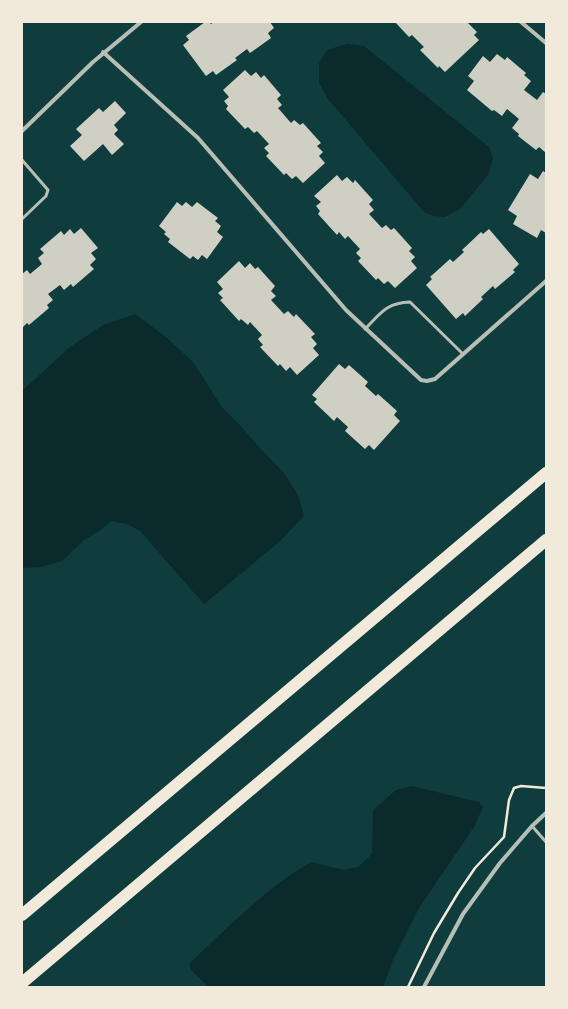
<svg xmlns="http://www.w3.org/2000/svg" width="568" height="1009" font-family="Bitter,serif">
<rect width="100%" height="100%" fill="#0f3d3e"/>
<g fill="#0a2a2b">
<path d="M 347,44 L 364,46 L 489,147 L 493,158 L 488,175 L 460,209 L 445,217 L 433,216 L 424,212 L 328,99 L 319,83 L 319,63 L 327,50 Z"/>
<path d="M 135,314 L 166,337 L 193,362 L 221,406 L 240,425 L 258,446 L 284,473 L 298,495 L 304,516 L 278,543 L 204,604 L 140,531 L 127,524 L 111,521 L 101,530 L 84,540 L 62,561 L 41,567 L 22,568 L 22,391 L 70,347 L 103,325 Z"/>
<path d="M 411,786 L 479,802 L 483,807 L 474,827 L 419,908 L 393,960 L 383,987 L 209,987 L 192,971 L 189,964 C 227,928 266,888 311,862 L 344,870 L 358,867 L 372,854 L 373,810 L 396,790 Z"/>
</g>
<g fill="#cfcfc3">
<path d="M 205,22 L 209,22 L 211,24 L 214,22 L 270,22 L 274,28 L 268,33 L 271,38 L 250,53 L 247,49 L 235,58 L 237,60 L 216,75 L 213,71 L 206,76 L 183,45 L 189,40 L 186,36 Z"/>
<path d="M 395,22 L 467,22 L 477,32 L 474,35 L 479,40 L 445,72 L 439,66 L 438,68 L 420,50 L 424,47 L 412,35 L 409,37 Z"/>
<path d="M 497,54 L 505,60 L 507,57 L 526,73 L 524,75 L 531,81 L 524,90 L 537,100 L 543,92 L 546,94 L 546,153 L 539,147 L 536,150 L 518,136 L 519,134 L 512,128 L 519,119 L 507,109 L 502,116 L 494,110 L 492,111 L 467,90 L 474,81 L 468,76 L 483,56 L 490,62 Z"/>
<path d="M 245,70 L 251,76 L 256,72 L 261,78 L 264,75 L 281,95 L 277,99 L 282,105 L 278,108 L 291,123 L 294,120 L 300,125 L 303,123 L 321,143 L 317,146 L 323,152 L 319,156 L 325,163 L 303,183 L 296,176 L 292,179 L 286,173 L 284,175 L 266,156 L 269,153 L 264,148 L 269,144 L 257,131 L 254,133 L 248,127 L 245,129 L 226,109 L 228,106 L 224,101 L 229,97 L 223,90 Z"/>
<path d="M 115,101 L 126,113 L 114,125 L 118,130 L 114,134 L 124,144 L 112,155 L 103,144 L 84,161 L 70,146 L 82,135 L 76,129 L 99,108 L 103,112 Z"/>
<path d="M 543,171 L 546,173 L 546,233 L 541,230 L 537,238 L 513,224 L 517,216 L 508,210 L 530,174 L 538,179 Z"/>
<path d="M 337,175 L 342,181 L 347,177 L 353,183 L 355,180 L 373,200 L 369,204 L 374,210 L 369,214 L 382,228 L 386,225 L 391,230 L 394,228 L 412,248 L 409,251 L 415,257 L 411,261 L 417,268 L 395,288 L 388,281 L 384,284 L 378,278 L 376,280 L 358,261 L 361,258 L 356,253 L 360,249 L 348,236 L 345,239 L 339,232 L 337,235 L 318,214 L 320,211 L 316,206 L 321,202 L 314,196 Z"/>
<path d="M 177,202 L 182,206 L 186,202 L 192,207 L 197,202 L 218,218 L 215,221 L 221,226 L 217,232 L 223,237 L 207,259 L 202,255 L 198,260 L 193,256 L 190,259 L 168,242 L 170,239 L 164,234 L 166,232 L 159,226 Z"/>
<path d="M 81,228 L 98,248 L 91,253 L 96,259 L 90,265 L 94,269 L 73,287 L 71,284 L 64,290 L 60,285 L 48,294 L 53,300 L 47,305 L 49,308 L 29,325 L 27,323 L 22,328 L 22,274 L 27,270 L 30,274 L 42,264 L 38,258 L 44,253 L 40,249 L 61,231 L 64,235 L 70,229 L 74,234 Z"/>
<path d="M 489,229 L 519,264 L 513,270 L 515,272 L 495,289 L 493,286 L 481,297 L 483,299 L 465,316 L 463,313 L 456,319 L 426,285 L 432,279 L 430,277 L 450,259 L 453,262 L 464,252 L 462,250 L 481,232 L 483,234 Z"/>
<path d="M 239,261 L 245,268 L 250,263 L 255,269 L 258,267 L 275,286 L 271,291 L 276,296 L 271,300 L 284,314 L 288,311 L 294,317 L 296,314 L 315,334 L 311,337 L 317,344 L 313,348 L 319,355 L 297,375 L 290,367 L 286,371 L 280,364 L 278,366 L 260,347 L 263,345 L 258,339 L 262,335 L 250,322 L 248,325 L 241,319 L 239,321 L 220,300 L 223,298 L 218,293 L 223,289 L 217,282 Z"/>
<path d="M 339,364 L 345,369 L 349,365 L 368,382 L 365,386 L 376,396 L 378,394 L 397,411 L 394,415 L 400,421 L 374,450 L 369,445 L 365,449 L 345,431 L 348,427 L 337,417 L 334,421 L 314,402 L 317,399 L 312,395 Z"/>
</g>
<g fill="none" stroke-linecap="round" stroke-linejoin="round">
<path stroke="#f1e9da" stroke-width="2.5" d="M 408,987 L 434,933 L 458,893 L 475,868 L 504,837 L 509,800 L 514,788 L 521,786 L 546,788"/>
<g stroke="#b8beb3" stroke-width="3">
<path d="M 22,160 L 48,190 L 46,196 L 22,219"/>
<path d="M 365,329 C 381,313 386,303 410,302 L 463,354"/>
<path d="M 532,826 L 546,842"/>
</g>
<g stroke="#b8beb3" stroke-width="4">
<path d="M 521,22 L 546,43"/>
<path d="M 103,52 L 198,138 L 346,310 L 421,380 L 427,381 L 435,379 L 546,281"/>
<path d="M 22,131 L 93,62 L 141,22"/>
<path d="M 424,987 L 463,914 L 500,863 L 532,826 L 546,813"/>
</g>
<g stroke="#f1e9da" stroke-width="12">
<path d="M 22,915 L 546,473"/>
<path d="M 22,983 L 546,540"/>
</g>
</g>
<rect width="568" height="1009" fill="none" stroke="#f1e9da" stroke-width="46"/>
</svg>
